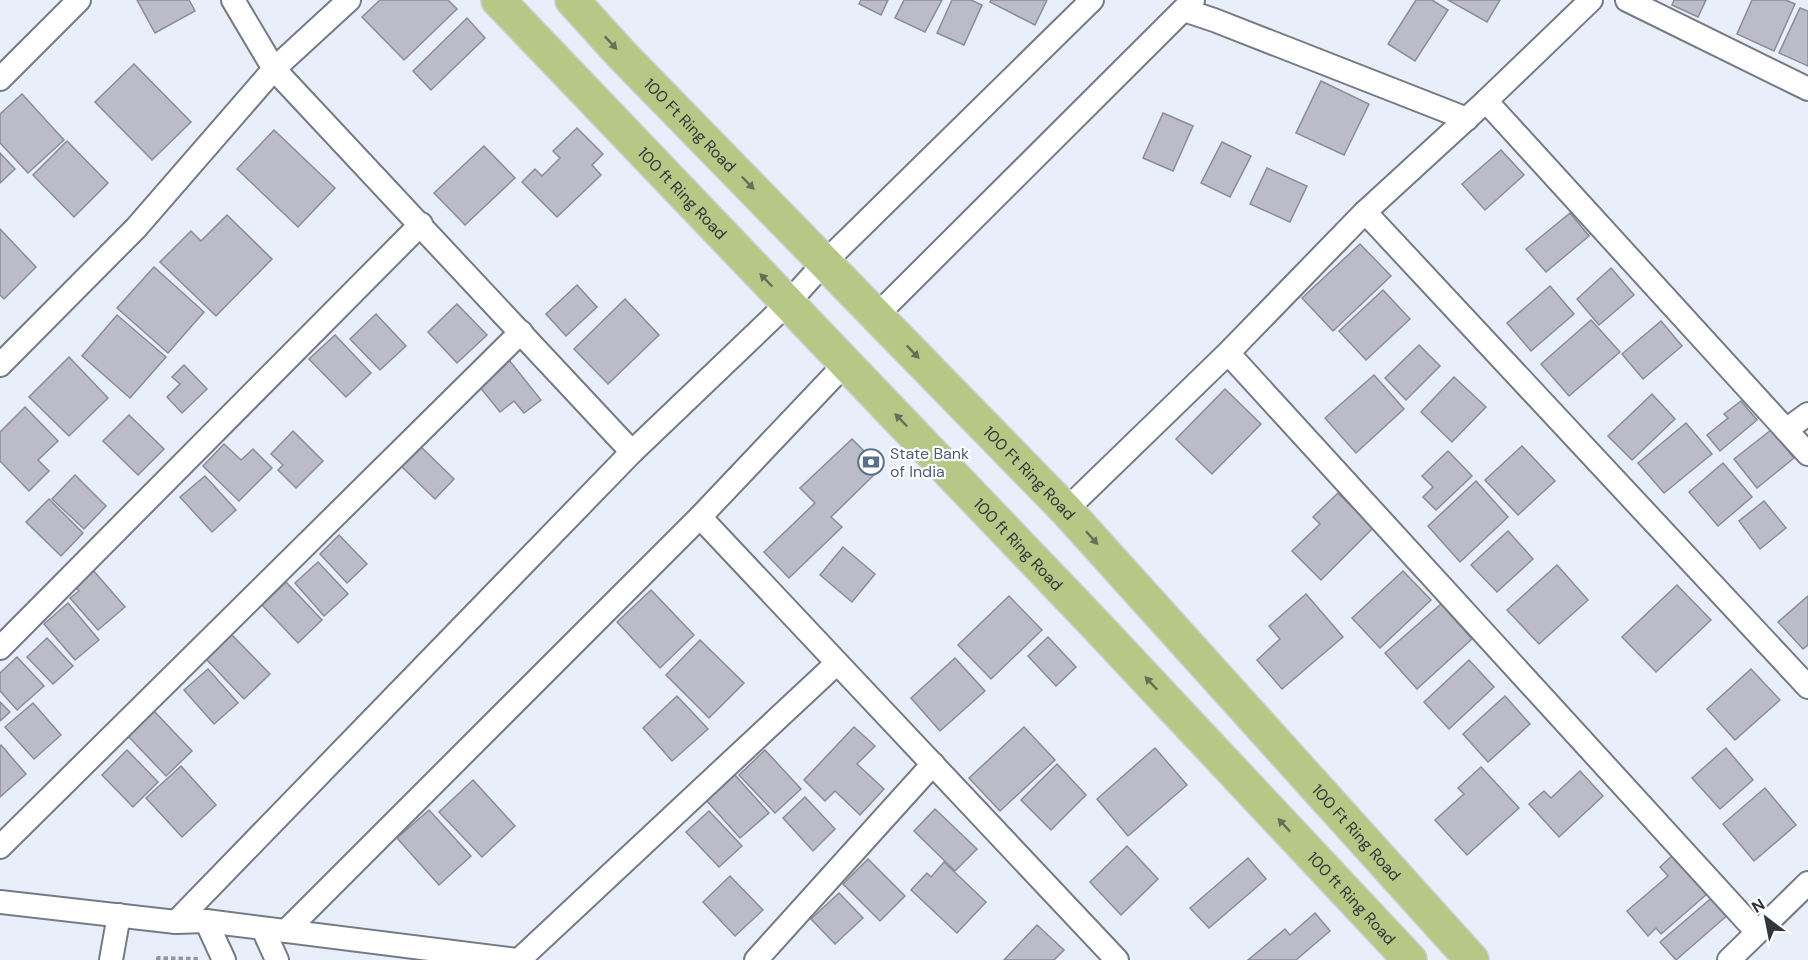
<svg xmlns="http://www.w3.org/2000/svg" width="1808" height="960" font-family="'DM Sans',sans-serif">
<rect width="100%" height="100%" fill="#e8effa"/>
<g fill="#bcbcc8" stroke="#8c8c97" stroke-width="1.5">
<path d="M 137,0 L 189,0 L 195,11 L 155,33 Z"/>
<path d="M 380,0 L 448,0 L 457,9 L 404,60 L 362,17 Z"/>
<path d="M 861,0 L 888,0 L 881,15 L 859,4 Z"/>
<path d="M 904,0 L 942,0 L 925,32 L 895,18 Z"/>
<path d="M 952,0 L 971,0 L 982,5 L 964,45 L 937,33 Z"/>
<path d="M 991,0 L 1047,0 L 1035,25 L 990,2 Z"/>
<path d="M 1416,0 L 1432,0 L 1448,10 L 1415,61 L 1388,44 Z"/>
<path d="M 1448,0 L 1500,0 L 1487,22 Z"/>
<path d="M 1674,0 L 1706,0 L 1698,17 L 1672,5 Z"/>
<path d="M 1752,0 L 1786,0 L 1795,4 L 1774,51 L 1737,34 Z"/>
<path d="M 1800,8 L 1808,11 L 1808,66 L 1779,53 Z"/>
<path d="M 467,18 L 485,38 L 431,90 L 413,71 Z"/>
<path d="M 134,64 L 191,122 L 152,160 L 95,102 Z"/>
<path d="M 1321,81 L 1369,104 L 1344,155 L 1296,133 Z"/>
<path d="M 22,94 L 64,140 L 28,173 L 0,143 L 0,114 Z"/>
<path d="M 1163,113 L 1193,126 L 1173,171 L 1143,158 Z"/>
<path d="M 577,128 L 603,154 L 592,165 L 601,175 L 557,217 L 522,182 L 535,169 L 542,176 L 560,158 L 553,151 Z"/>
<path d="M 274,130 L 335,188 L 298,227 L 237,169 Z"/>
<path d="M 67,141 L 108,183 L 74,217 L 33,175 Z"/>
<path d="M 1222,142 L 1251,156 L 1230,197 L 1201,183 Z"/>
<path d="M 484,146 L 515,178 L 465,225 L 434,193 Z"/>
<path d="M 1501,150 L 1524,175 L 1485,210 L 1462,184 Z"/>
<path d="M 0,153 L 15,169 L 0,183 Z"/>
<path d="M 1267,168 L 1307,186 L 1290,222 L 1250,204 Z"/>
<path d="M 1570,213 L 1589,236 L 1546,272 L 1526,249 Z"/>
<path d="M 227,215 L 272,259 L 216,316 L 160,262 L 191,231 L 201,241 Z"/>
<path d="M 0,229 L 36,267 L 4,299 L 0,295 Z"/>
<path d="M 1360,244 L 1391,276 L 1333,331 L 1302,298 Z"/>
<path d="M 154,267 L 204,312 L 168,353 L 117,308 Z"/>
<path d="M 1611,268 L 1634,295 L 1599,325 L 1577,299 Z"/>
<path d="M 577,285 L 597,307 L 566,336 L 546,314 Z"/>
<path d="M 1550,286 L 1574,314 L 1531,351 L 1507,323 Z"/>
<path d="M 1383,290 L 1410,319 L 1366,360 L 1339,331 Z"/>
<path d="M 625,299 L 659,335 L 608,384 L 574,349 Z"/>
<path d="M 457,304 L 487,335 L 457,363 L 428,332 Z"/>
<path d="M 376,314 L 406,346 L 380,370 L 350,339 Z"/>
<path d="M 117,315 L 166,357 L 130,398 L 82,356 Z"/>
<path d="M 1591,320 L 1620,352 L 1569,396 L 1541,364 Z"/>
<path d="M 1661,321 L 1682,346 L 1643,379 L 1622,354 Z"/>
<path d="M 335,335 L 371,373 L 346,397 L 309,359 Z"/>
<path d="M 1419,345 L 1440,366 L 1406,400 L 1385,378 Z"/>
<path d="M 505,355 L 541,400 L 524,413 L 514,401 L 500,412 L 479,386 Z"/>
<path d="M 69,357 L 108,398 L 69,436 L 29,397 Z"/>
<path d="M 184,365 L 207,389 L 182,413 L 167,397 L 180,384 L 172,377 Z"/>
<path d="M 1374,375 L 1404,409 L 1356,453 L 1325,418 Z"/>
<path d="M 1454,377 L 1486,407 L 1452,442 L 1421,412 Z"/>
<path d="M 1225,389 L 1261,424 L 1212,474 L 1176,439 Z"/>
<path d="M 1652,394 L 1675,419 L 1632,460 L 1608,436 Z"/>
<path d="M 1741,401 L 1757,420 L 1720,451 L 1707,435 L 1728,418 L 1724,414 Z"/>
<path d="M 25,407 L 58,441 L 38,460 L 49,471 L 29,491 L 0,461 L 0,432 Z"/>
<path d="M 129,415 L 164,449 L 138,475 L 103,441 Z"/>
<path d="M 1686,423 L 1712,454 L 1664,493 L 1638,463 Z"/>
<path d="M 1771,430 L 1794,458 L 1757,488 L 1734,459 Z"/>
<path d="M 293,431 L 323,461 L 296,488 L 278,470 L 283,465 L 271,454 Z"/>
<path d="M 852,439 L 881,468 L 831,517 L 842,527 L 789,578 L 764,552 L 815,503 L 800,488 Z"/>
<path d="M 224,444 L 241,460 L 253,449 L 272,468 L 239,501 L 203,466 Z"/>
<path d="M 418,444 L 454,479 L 435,499 L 399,464 Z"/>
<path d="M 1522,446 L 1555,481 L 1518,515 L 1485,480 Z"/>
<path d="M 1448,451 L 1472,476 L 1436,510 L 1423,497 L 1433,487 L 1422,476 Z"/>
<path d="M 1723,463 L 1752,497 L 1718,526 L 1689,492 Z"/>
<path d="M 75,475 L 106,506 L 84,529 L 52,499 Z"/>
<path d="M 205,476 L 236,510 L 212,532 L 180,497 Z"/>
<path d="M 1476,481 L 1508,517 L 1460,562 L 1428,526 Z"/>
<path d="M 1338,493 L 1373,528 L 1321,580 L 1292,551 L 1320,524 L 1313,517 Z"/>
<path d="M 49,499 L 83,533 L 61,556 L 26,522 Z"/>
<path d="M 1764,501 L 1786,528 L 1760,549 L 1739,521 Z"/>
<path d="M 1508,531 L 1533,559 L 1497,592 L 1471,565 Z"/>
<path d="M 339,535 L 367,564 L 347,583 L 320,554 Z"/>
<path d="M 843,547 L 875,574 L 852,602 L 820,575 Z"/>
<path d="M 318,562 L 348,594 L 324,616 L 295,583 Z"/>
<path d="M 1557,565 L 1588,600 L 1539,644 L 1507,610 Z"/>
<path d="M 92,569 L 125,607 L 98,630 L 70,598 L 79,591 L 73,585 Z"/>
<path d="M 1403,571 L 1431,600 L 1380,648 L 1352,618 Z"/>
<path d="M 286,582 L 322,620 L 298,643 L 262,605 Z"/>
<path d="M 1677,585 L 1711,620 L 1656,672 L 1622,637 Z"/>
<path d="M 651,590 L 694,635 L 660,668 L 617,622 Z"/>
<path d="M 1306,594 L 1343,637 L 1282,689 L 1257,660 L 1280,639 L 1269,626 Z"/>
<path d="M 1009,596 L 1042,630 L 991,679 L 958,645 Z"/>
<path d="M 1808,596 L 1808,645 L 1803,649 L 1778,622 Z"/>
<path d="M 68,603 L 99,640 L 75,660 L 44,624 Z"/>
<path d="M 1441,604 L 1472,639 L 1417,689 L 1385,653 Z"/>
<path d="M 232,635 L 270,674 L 244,699 L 206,659 Z"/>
<path d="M 1048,637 L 1076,667 L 1056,686 L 1028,656 Z"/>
<path d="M 47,638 L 73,666 L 53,684 L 27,657 Z"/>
<path d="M 700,640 L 744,683 L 709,718 L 666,675 Z"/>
<path d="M 17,657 L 44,686 L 17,710 L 0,691 L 0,673 Z"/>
<path d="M 955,658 L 985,691 L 940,731 L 911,698 Z"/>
<path d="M 1469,660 L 1494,687 L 1449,729 L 1424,702 Z"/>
<path d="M 208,669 L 238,703 L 214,724 L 184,690 Z"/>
<path d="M 1751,669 L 1780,700 L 1735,740 L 1707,709 Z"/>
<path d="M 677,696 L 708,729 L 672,761 L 643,728 Z"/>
<path d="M 1505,696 L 1530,724 L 1488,762 L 1463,734 Z"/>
<path d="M 0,702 L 10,712 L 0,721 Z"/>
<path d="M 33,703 L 61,735 L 34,759 L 5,727 Z"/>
<path d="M 154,711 L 192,751 L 166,776 L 128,736 Z"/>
<path d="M 854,727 L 875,746 L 857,764 L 884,789 L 860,815 L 835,791 L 825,801 L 804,780 Z"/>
<path d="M 1024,727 L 1055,760 L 1000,811 L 969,778 Z"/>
<path d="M 1,745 L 26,774 L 0,797 L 0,746 Z"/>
<path d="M 1155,748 L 1187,785 L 1128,836 L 1097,799 Z"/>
<path d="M 1726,748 L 1753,780 L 1720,809 L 1692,778 Z"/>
<path d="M 127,750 L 158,782 L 133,807 L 102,775 Z"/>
<path d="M 765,750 L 801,789 L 775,813 L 739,775 Z"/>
<path d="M 1057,764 L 1086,795 L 1051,830 L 1021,800 Z"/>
<path d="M 181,766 L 216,805 L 182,837 L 146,798 Z"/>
<path d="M 1481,767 L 1519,808 L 1467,855 L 1435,820 L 1464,794 L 1458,788 Z"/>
<path d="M 1580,771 L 1603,796 L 1559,837 L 1529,804 L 1544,791 L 1551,798 Z"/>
<path d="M 734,774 L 769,813 L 740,838 L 706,800 Z"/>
<path d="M 473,780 L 515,826 L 482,857 L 439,812 Z"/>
<path d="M 1765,788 L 1796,825 L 1754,861 L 1723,824 Z"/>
<path d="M 805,797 L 835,829 L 813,851 L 783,818 Z"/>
<path d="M 935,809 L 977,849 L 955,871 L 914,831 Z"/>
<path d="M 429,810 L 471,856 L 439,885 L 397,838 Z"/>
<path d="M 709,811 L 742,846 L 719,867 L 686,832 Z"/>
<path d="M 1127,846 L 1158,879 L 1121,915 L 1090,882 Z"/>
<path d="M 1673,855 L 1707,894 L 1661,934 L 1656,928 L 1648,936 L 1627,911 L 1668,876 L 1660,867 Z"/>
<path d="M 1248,858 L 1266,879 L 1209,928 L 1190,908 Z"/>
<path d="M 868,859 L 905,896 L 880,921 L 843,884 Z"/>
<path d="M 944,862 L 986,902 L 957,933 L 911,890 L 927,873 L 931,877 Z"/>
<path d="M 730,876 L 763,910 L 735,936 L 703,902 Z"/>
<path d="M 839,893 L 863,918 L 835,944 L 811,919 Z"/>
<path d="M 1715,895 L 1730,913 L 1676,960 L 1660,942 Z"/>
<path d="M 1315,913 L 1330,931 L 1296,960 L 1248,960 L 1285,929 L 1290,935 Z"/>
<path d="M 1037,925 L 1064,950 L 1054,960 L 1004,960 Z"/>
</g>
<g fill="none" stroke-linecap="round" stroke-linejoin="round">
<g stroke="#757b85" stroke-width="26">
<g id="minor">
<path d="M 233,0 L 274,69 L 632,452"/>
<path d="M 1627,0 L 1808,89"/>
<path d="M 1184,10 L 1214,20 L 1467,119"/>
<path d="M 0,79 L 79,0"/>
<path d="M 1486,101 L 1808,454"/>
<path d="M 1365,212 L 1808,687"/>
<path d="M 877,315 L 1193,0"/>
<path d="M 1228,353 L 1757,932"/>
<path d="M 0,365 L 136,228 L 274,69 L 349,0"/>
<path d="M 1786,430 L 1808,414"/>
<path d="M 1066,510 L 1228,353 L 1365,212 L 1486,101 L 1591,0"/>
<path d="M 700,517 L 1117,960"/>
<path d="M 0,648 L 421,224"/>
<path d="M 0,847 L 521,332"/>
<path d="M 0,902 L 176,922 L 206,921 L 517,960"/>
<path d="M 206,921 L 224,960"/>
<path d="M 176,922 L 632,452 L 788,303 L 825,262 L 1092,0"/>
<path d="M 263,929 L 277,960"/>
<path d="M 286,931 L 700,517 L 846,363"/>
<path d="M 111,960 L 119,915"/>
<path d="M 519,960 L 837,663"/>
<path d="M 756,960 L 933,764"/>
<path d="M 1729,960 L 1808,883"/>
</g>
</g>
<g stroke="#cecfcf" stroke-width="36">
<g id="primary">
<path id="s1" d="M 498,0 L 1093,622 L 1410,960"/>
<path id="s2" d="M 572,0 L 622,55 L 1066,510 L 1472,960"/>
</g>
</g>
<path stroke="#92979f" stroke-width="4" stroke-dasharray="4.5 3" stroke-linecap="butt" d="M 158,960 L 158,958 L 198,959"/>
<use href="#minor" stroke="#fff" stroke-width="22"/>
<use href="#primary" stroke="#b6c786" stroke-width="33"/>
</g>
<defs><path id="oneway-solid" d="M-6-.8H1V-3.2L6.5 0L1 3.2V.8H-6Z" transform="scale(1.5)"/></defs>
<g fill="#676f58">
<use href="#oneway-solid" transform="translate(611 43) rotate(47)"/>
<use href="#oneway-solid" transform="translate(748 183) rotate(46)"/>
<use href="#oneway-solid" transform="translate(766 280) rotate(-134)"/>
<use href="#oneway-solid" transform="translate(913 352) rotate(46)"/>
<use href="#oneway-solid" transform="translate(901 420) rotate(-134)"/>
<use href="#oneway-solid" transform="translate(1092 538) rotate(48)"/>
<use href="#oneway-solid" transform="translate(1151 683) rotate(-133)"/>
<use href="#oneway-solid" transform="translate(1284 825) rotate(-133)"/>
</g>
<defs>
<g id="bank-ring" transform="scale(1.35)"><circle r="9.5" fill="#fff" stroke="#5c6f8a" stroke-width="1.5"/><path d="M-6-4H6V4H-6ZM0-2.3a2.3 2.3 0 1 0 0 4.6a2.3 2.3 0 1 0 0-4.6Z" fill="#5c6f8a"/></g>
</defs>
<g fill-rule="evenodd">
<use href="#bank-ring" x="871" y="462"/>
</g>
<g text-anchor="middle" stroke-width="4.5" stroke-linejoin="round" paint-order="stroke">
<g font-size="16" fill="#323539" stroke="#fff">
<text dy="6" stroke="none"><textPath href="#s2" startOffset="172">100 Ft Ring Road</textPath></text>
<text dy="6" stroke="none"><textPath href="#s1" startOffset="267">100 ft Ring Road</textPath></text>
<text dy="6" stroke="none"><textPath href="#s2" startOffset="658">100 Ft Ring Road</textPath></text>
<text dy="6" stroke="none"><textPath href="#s1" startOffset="753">100 ft Ring Road</textPath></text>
<text dy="6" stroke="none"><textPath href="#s2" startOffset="1144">100 Ft Ring Road</textPath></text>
<text dy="6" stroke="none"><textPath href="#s1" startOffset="1239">100 ft Ring Road</textPath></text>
</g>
<g font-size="16" fill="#4e5e75" stroke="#fff" text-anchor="start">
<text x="890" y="459">State Bank<tspan x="890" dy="18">of India</tspan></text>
</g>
</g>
<g transform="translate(1766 918) rotate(328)" stroke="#ffffff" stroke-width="4.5" paint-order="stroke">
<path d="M0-4.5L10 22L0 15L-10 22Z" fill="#323539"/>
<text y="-9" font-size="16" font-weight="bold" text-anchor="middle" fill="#323539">N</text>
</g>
</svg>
